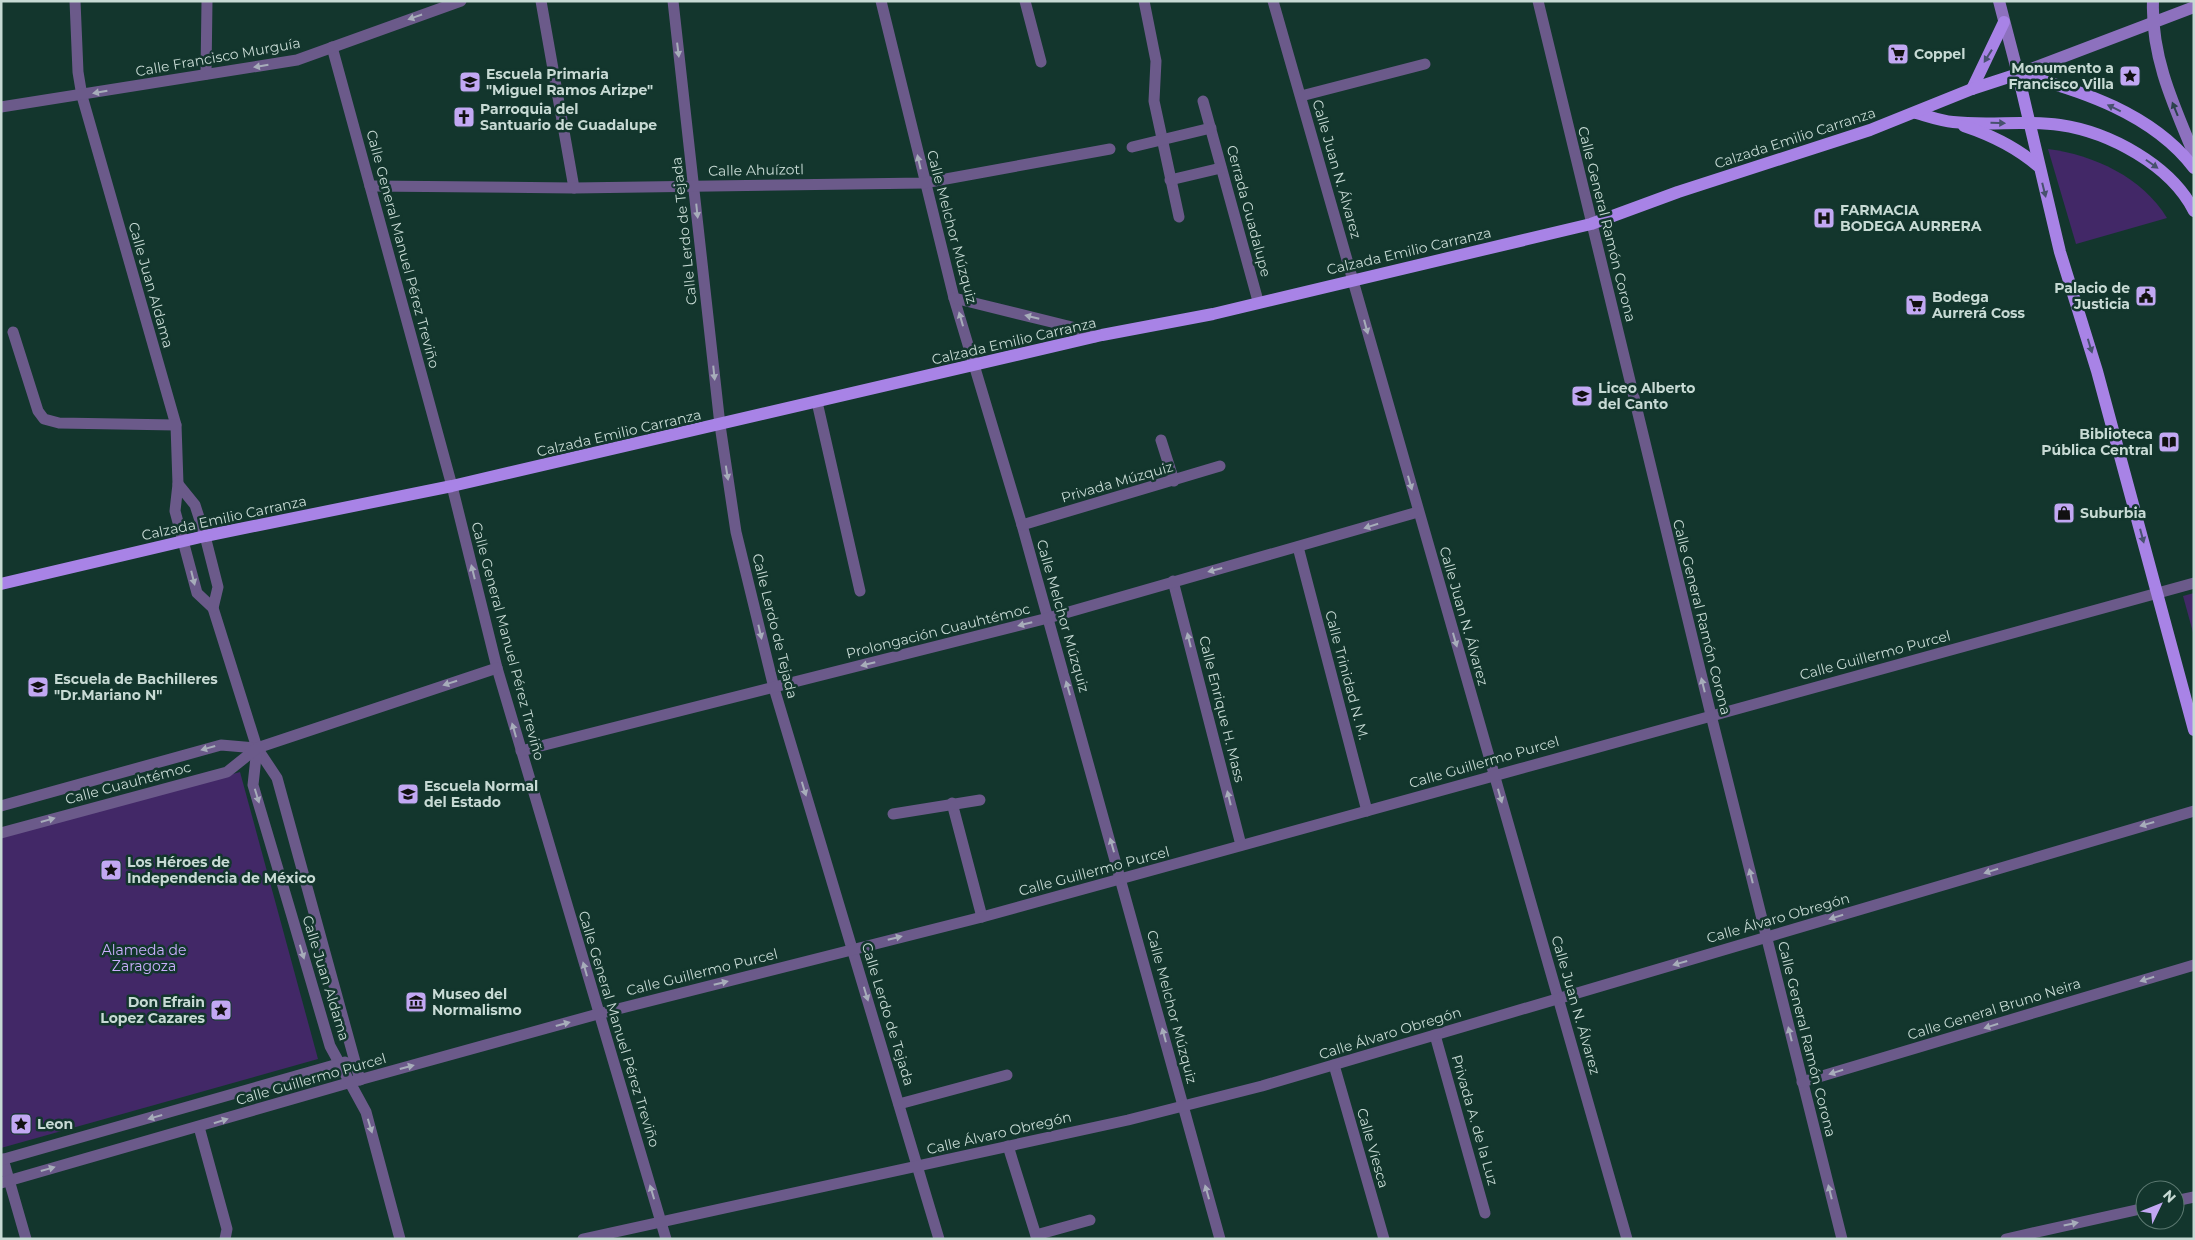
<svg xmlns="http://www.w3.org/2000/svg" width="2195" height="1240" font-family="Montserrat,sans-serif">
<rect width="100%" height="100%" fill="#13362d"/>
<g fill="#422867">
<path d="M 2048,149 C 2094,155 2142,177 2167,218 L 2076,244 Z"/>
<path d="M 2194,593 L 2194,636 L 2183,596 Z"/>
<path d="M 240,772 L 318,1059 L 1,1148 L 1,838 Z"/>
</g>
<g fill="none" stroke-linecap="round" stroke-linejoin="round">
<g stroke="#6b5a8a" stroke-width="11">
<path d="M 75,1 L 78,72 L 82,96 L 176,425 L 178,484 L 175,511 L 197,593 L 213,608 L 257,748 L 277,778 L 360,1080"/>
<path d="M 541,1 L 574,188"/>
<path d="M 673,1 L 720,425 L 736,532 L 774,688 L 939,1239"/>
<path d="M 881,1 L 954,298 L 1022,525 L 1220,1239"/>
<path d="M 1025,1 L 1041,62"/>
<path d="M 1144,1 L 1156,61 L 1154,101 L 1179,217"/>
<path d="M 1273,1 L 1627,1239"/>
<path d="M 1538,1 L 1711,715 L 1842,1239"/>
<path d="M 332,47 L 452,486 L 497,668 L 666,1239"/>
<path d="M 206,74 L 207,1"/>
<path d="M 1301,96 L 1425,64"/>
<path d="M 1203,101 L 1258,301"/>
<path d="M 1,107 L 297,60 L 461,1"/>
<path d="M 1132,147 L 1211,128"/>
<path d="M 1170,180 L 1221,168"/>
<path d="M 370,186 L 574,188 L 924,183 L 1110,149"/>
<path d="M 954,298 L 1072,327 L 1095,337"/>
<path d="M 13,332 L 38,411 L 44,419 L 59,423 L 176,425"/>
<path d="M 817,402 L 860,591"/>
<path d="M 1161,440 L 1174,481"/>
<path d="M 178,484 L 195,505 L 205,536 L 218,587 L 213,608"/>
<path d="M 1022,525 L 1220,466"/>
<path d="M 1298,547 L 1367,811"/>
<path d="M 1173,581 L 1241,845"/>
<path d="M 257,748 L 253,785 L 291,913 L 330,1046 L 366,1112 L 400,1239"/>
<path d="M 521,751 L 1048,618 L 1418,512"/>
<path d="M 952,803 L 982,917"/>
<path d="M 1,806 L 221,745 L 257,748"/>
<path d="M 893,814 L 980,800"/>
<path d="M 1,833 L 227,772 L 257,748 L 497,668"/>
<path d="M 1435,1035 L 1485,1213"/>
<path d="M 1334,1065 L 1384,1239"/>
<path d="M 1802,1082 L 2194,965"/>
<path d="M 899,1104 L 1007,1075"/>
<path d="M 199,1127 L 227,1229 L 225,1239"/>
<path d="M 1008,1146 L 1037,1239"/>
<path d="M 3,1159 L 26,1239"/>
<path d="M 1,1160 L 345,1062"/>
<path d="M 1,1183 L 348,1083 L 598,1014 L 982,917 L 2194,583"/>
<path d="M 2175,1201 L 2194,1197"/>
<path d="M 1036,1235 L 1090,1220"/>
<path d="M 583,1239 L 1128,1120 L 1262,1086 L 2194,811"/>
<path d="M 2006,1239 L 2145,1208"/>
</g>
<g stroke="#8d71be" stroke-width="12">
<path d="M 1999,1 L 2018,74 L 2194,7"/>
<path d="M 2153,1 C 2151,56 2173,104 2194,154"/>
</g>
<g stroke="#a883e6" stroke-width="12">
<path d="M 2018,74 L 2060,252 L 2097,371 L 2194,730"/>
<path d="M 2018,74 C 2081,90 2153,114 2194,168"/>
<path d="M 1972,89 L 2004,22"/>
<path d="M 1916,113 C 1928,116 1940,121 1953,122 C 1988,126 2024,120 2060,125 C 2109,132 2171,165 2194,211"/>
<path d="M 1964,126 C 1991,135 2016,147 2038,166"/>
<path d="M 1,584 L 205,536 L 452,486 L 1102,335 L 1213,314 L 1591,224 L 1678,192 L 1870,130 L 1972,89 L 2018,74"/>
</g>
</g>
<defs><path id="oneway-solid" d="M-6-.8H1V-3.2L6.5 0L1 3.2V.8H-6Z" transform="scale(1.25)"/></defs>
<g fill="#a7adba">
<use href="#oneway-solid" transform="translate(415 17) rotate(161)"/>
<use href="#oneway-solid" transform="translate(678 50) rotate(83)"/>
<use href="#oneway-solid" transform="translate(261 66) rotate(171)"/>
<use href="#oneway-solid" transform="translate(100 92) rotate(170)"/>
<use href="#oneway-solid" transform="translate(919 162) rotate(-103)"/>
<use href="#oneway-solid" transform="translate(697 211) rotate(84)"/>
<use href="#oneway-solid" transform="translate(1032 317) rotate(-166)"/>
<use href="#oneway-solid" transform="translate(961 319) rotate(-106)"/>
<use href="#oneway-solid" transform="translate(1366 327) rotate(75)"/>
<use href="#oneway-solid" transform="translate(714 373) rotate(84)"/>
<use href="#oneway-solid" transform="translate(727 473) rotate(81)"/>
<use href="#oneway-solid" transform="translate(1410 483) rotate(74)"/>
<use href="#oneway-solid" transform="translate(1371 526) rotate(163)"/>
<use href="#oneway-solid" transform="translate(1215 570) rotate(165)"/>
<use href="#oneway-solid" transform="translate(473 572) rotate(-104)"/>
<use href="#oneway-solid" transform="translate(193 578) rotate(76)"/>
<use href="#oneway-solid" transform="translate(1025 624) rotate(166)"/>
<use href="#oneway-solid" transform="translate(760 632) rotate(77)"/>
<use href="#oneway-solid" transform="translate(1189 640) rotate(-104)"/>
<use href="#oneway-solid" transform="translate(1455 640) rotate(74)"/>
<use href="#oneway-solid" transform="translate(868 664) rotate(166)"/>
<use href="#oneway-solid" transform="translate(450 683) rotate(162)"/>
<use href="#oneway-solid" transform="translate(1703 685) rotate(-104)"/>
<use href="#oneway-solid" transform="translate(1068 688) rotate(-106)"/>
<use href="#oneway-solid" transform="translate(514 730) rotate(-106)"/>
<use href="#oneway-solid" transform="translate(208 748) rotate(164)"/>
<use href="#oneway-solid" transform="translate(804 789) rotate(73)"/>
<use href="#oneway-solid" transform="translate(257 796) rotate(73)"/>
<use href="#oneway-solid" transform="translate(1500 796) rotate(74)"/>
<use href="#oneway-solid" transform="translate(1229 798) rotate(-104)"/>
<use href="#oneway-solid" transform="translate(48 820) rotate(-16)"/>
<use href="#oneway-solid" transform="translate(2147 824) rotate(164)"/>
<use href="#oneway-solid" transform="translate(1112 845) rotate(-106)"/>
<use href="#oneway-solid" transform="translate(1991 871) rotate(163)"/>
<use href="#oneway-solid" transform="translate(1751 876) rotate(-104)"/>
<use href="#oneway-solid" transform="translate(1836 917) rotate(163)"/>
<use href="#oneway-solid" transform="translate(895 938) rotate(-14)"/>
<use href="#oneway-solid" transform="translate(302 952) rotate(73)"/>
<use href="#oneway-solid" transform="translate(1680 963) rotate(164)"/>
<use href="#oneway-solid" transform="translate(585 969) rotate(-106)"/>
<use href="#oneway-solid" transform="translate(2147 979) rotate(163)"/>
<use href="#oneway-solid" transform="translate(721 983) rotate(-14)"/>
<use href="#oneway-solid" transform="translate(866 994) rotate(73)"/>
<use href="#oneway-solid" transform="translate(563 1024) rotate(-15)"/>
<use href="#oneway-solid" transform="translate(1991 1026) rotate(163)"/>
<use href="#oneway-solid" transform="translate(1790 1034) rotate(-104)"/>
<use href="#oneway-solid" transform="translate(1164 1035) rotate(-105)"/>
<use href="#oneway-solid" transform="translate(407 1067) rotate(-15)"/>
<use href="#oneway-solid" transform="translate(1836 1072) rotate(163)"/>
<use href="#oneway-solid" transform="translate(155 1117) rotate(164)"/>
<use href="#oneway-solid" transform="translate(221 1121) rotate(-17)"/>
<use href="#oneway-solid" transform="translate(370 1126) rotate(73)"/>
<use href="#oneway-solid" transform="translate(48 1169) rotate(-16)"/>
<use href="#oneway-solid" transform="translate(652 1192) rotate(-107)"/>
<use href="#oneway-solid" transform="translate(1207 1192) rotate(-106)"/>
<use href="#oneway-solid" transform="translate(1830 1192) rotate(-104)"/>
<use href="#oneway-solid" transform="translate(2071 1224) rotate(-12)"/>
</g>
<g fill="#47516e">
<use href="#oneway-solid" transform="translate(1988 56) rotate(122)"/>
<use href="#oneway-solid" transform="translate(2114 108) rotate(-154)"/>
<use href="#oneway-solid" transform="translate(1998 123) rotate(1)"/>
<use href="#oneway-solid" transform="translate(2152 164) rotate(35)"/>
<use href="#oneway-solid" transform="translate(2044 190) rotate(76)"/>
<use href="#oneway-solid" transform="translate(2090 346) rotate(73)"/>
<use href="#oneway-solid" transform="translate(2142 536) rotate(75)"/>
</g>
<use fill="#2b424a" href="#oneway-solid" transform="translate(2175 109) rotate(-112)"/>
<defs>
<g id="supermarket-square" transform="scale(1.125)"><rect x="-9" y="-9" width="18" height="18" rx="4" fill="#c2a8f3" stroke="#13362d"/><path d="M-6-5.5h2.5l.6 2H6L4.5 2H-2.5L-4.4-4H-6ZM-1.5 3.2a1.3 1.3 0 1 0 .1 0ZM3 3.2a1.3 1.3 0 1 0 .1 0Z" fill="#111"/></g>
<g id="sight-square" transform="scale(1.125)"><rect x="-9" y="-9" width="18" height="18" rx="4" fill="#c2a8f3" stroke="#13362d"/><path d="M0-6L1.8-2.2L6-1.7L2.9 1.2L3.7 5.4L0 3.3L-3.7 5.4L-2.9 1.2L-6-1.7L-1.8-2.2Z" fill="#111"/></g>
<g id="school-square" transform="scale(1.125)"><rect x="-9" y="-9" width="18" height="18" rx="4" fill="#c2a8f3" stroke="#13362d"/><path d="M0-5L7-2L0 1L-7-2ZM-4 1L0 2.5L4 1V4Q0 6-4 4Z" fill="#111"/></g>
<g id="church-square" transform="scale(1.125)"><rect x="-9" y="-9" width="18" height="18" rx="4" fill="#c2a8f3" stroke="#13362d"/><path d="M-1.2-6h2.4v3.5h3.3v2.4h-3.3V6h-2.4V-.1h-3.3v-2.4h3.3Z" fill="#111"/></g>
<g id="hospital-square" transform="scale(1.125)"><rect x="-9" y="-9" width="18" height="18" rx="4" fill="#c2a8f3" stroke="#13362d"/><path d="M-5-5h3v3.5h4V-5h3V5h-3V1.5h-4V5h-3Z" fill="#111"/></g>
<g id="civic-square" transform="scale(1.125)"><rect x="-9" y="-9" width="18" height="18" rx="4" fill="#c2a8f3" stroke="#13362d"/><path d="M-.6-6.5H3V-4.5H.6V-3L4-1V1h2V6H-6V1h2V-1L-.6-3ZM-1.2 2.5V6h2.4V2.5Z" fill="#111"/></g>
<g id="library-square" transform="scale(1.125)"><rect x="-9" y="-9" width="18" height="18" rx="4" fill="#c2a8f3" stroke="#13362d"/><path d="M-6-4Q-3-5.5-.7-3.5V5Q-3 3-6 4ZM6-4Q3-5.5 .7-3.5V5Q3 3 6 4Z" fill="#111"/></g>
<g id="shop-square" transform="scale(1.125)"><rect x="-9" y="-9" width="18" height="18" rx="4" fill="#c2a8f3" stroke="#13362d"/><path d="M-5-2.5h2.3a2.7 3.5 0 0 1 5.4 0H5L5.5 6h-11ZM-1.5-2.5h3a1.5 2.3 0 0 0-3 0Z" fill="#111"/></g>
<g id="university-square" transform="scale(1.125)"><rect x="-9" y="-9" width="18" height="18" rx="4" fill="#c2a8f3" stroke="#13362d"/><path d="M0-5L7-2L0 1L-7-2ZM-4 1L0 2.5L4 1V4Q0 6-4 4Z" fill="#111"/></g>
<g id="museum-square" transform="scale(1.125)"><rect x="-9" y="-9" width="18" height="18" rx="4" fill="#c2a8f3" stroke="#13362d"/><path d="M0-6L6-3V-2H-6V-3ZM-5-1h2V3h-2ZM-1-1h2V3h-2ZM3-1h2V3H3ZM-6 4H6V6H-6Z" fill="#111"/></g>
</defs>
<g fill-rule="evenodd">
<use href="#supermarket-square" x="1898" y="54"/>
<use href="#sight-square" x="2130" y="76"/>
<use href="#school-square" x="470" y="82"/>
<use href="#church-square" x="464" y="117"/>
<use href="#hospital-square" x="1824" y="218"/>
<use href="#civic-square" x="2146" y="296"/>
<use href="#supermarket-square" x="1916" y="305"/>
<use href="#school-square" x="1582" y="396"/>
<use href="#library-square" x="2169" y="442"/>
<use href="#shop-square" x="2064" y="513"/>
<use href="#school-square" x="38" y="687"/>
<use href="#university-square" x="408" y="794"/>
<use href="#sight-square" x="111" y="870"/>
<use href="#museum-square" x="416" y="1002"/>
<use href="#sight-square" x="221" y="1010"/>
<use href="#sight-square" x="21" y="1124"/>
</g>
<g text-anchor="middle" stroke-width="5" stroke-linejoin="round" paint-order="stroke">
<g font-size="14" font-weight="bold" fill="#c7dad4" stroke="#13362d" text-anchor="start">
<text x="1914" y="59">Coppel</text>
<text x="2114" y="73" text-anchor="end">Monumento a<tspan x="2114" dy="16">Francisco Villa</tspan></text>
<text x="486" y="79">Escuela Primaria<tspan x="486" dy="16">"Miguel Ramos Arizpe"</tspan></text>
<text x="480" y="114">Parroquia del<tspan x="480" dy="16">Santuario de Guadalupe</tspan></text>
<text x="1840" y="215">FARMACIA<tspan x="1840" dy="16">BODEGA AURRERA</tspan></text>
<text x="2130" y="293" text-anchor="end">Palacio de<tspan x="2130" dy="16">Justicia</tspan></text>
<text x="1932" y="302">Bodega<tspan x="1932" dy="16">Aurrerá Coss</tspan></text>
<text x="1598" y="393">Liceo Alberto<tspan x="1598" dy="16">del Canto</tspan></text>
<text x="2153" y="439" text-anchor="end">Biblioteca<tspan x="2153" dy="16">Pública Central</tspan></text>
<text x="2080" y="518">Suburbia</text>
<text x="54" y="684">Escuela de Bachilleres<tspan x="54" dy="16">"Dr.Mariano N"</tspan></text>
<text x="424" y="791">Escuela Normal<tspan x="424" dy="16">del Estado</tspan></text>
<text x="127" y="867">Los Héroes de<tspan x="127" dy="16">Independencia de México</tspan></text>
<text x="432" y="999">Museo del<tspan x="432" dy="16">Normalismo</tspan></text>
<text x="205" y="1007" text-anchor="end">Don Efrain<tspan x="205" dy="16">Lopez Cazares</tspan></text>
<text x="37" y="1129">Leon</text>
</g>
<g font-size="14" fill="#c7dad4" stroke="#13362d">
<text transform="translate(218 57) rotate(-10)" y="5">Calle Francisco Murguía</text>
<text transform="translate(1795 138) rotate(-18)" y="5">Calzada Emilio Carranza</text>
<text transform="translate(1337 169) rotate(74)" y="5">Calle Juan N. Álvarez</text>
<text transform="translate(756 170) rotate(-1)" y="5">Calle Ahuízotl</text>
<text transform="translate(1249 211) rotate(75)" y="5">Cerrada Guadalupe</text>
<text transform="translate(1607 224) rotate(76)" y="5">Calle General Ramón Corona</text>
<text transform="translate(952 227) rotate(75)" y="5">Calle Melchor Múzquiz</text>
<text transform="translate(684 231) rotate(-96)" y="5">Calle Lerdo de Tejada</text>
<text transform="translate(403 249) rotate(75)" y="5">Calle General Manuel Pérez Treviño</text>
<text transform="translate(1409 251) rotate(-13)" y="5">Calzada Emilio Carranza</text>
<text transform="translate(151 285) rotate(74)" y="5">Calle Juan Aldama</text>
<text transform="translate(1014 341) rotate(-13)" y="5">Calzada Emilio Carranza</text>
<text transform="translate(619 433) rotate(-13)" y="5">Calzada Emilio Carranza</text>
<text transform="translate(1117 482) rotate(-16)" y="5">Privada Múzquiz</text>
<text transform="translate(224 518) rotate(-12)" y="5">Calzada Emilio Carranza</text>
<text transform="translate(1063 616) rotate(74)" y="5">Calle Melchor Múzquiz</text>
<text transform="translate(1464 616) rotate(74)" y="5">Calle Juan N. Álvarez</text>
<text transform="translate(1702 617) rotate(76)" y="5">Calle General Ramón Corona</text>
<text transform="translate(775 626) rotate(76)" y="5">Calle Lerdo de Tejada</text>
<text transform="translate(938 631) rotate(-14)" y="5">Prolongación Cuauhtémoc</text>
<text transform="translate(508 641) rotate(75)" y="5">Calle General Manuel Pérez Treviño</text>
<text transform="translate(1875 655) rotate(-15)" y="5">Calle Guillermo Purcel</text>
<text transform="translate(1347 675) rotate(75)" y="5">Calle Trinidad N. M.</text>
<text transform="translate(1222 709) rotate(76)" y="5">Calle Enrique H. Mass</text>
<text transform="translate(1484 762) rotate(-16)" y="5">Calle Guillermo Purcel</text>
<text transform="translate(128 783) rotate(-15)" y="5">Calle Cuauhtémoc</text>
<text transform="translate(1094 871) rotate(-15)" y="5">Calle Guillermo Purcel</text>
<text transform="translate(1778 918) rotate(-16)" y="5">Calle Álvaro Obregón</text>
<text transform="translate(702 972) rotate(-14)" y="5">Calle Guillermo Purcel</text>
<text transform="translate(326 978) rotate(73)" y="5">Calle Juan Aldama</text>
<text transform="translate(1576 1005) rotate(74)" y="5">Calle Juan N. Álvarez</text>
<text transform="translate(1172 1007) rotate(75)" y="5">Calle Melchor Múzquiz</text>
<text transform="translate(1994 1009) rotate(-17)" y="5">Calle General Bruno Neira</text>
<text transform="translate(888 1014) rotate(73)" y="5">Calle Lerdo de Tejada</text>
<text transform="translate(619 1029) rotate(73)" y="5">Calle General Manuel Pérez Treviño</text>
<text transform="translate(1390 1033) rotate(-17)" y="5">Calle Álvaro Obregón</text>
<text transform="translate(1807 1039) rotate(76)" y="5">Calle General Ramón Corona</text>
<text transform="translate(311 1079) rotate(-16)" y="5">Calle Guillermo Purcel</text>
<text transform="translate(1475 1120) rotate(74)" y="5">Privada A. de la Luz</text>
<text transform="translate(999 1133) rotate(-13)" y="5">Calle Álvaro Obregón</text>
<text transform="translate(1373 1148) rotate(74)" y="5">Calle Viesca</text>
</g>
<g font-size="14" fill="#cbaffe" stroke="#13362d">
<text x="144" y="955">Alameda de<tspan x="144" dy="16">Zaragoza</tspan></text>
</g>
</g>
<rect width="2195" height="1240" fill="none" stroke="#c7dad4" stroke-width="5"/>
<g transform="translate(2160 1205) rotate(47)"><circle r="24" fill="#13362d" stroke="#5b7870"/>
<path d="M0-4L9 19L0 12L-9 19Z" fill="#c2a8f3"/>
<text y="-8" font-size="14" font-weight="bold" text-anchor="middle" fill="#c7dad4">N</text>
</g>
</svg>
